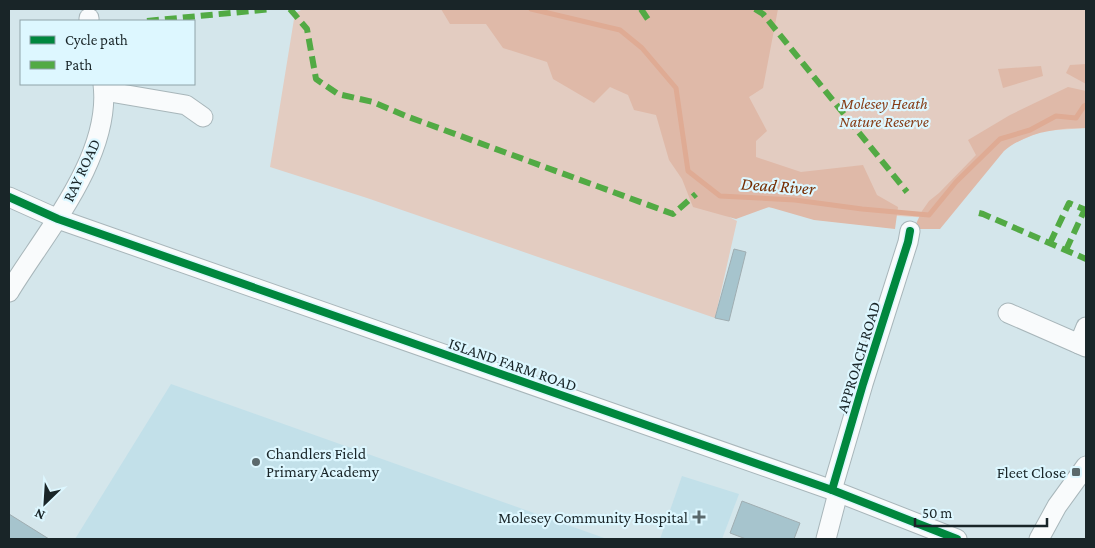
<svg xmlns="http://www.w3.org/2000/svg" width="1095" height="548" font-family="'Crimson Pro',serif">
<rect width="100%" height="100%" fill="#d4e6eb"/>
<g fill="#c2e0e9">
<path d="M 171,384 L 607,539 L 75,539 Z"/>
<path d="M 682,476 L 739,494 L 722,539 L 660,539 Z"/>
</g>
<path fill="#e3ccc1" d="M 303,9 L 1086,9 L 1086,128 L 1043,131 L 1012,144 L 971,169 L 933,218 L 793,210 L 694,199 L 737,221 L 715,318 L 367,198 L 270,167 L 295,13 Z"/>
<g fill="#dfb9a8">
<path d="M 441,9 L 778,9 L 763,88 L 749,97 L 767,131 L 756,141 L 756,157 L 801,172 L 863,165 L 877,195 L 898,207 L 895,229 L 814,220 L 769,207 L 736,219 L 693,207 L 682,179 L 669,160 L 656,115 L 634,110 L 628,95 L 610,87 L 594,103 L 553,79 L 547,62 L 503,48 L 486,24 L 450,24 Z"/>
<path d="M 1086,64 L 1086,84 L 1066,73 L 1070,65 Z"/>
<path d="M 1041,66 L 1043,76 L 1003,88 L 998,69 Z"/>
<path d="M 1068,87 L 1086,91 L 1086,128 C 1056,128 1027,132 1004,151 L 940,229 L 918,229 L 915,226 L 922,211 L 929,201 L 939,193 L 976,155 L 968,140 L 1010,115 Z"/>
</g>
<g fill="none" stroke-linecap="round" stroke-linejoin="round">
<path stroke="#dfab94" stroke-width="5" d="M 531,9 L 620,30 L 642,48 L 676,88 L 688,171 L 720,196 L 795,200 L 862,209 L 929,215 L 956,182 L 1000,139 L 1030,130 L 1056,116 L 1076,118 L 1084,106 L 1086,105"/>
</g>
<g fill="#a6c4cd" stroke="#9fadb1">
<path d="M 734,249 L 746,252 L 729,321 L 715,318 Z"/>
<path d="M 742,501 L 800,523 L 794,539 L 746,539 L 730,533 Z"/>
<path d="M 9,514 L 49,539 L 9,539 Z"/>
</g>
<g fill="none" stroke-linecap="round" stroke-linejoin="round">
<g stroke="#a8b6ba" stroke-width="21">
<g id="minor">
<path d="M 89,18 L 89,21"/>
<path d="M 104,91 L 186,105 L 203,117"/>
<path d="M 9,197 L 58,219 L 832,490 L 957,539"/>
<path d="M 9,292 C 44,234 112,157 103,84"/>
<path d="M 1008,313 L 1086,347"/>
<path d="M 1079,344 L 1086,327"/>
<path d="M 832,490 L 863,384 L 908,242 L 910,231"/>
<path d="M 826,539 L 838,493"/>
<path d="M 1039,539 L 1057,506 L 1086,466"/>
</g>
</g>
<use href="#minor" stroke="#f9fbfc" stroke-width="19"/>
<g stroke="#52aa44" stroke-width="6" stroke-dasharray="12 6" stroke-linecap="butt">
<path d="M 290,9 L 307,29 L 316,79 L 338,94 L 373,102 L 406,116 L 673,214 L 696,194"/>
<path d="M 641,9 L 649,21"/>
<path d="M 755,9 L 763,14 L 907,192"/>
<path d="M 147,21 L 272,9"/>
<path d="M 979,213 L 983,214 L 1086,259"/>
<path d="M 1050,243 L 1069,203 L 1086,210"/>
<path d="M 1066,250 L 1085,209"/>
</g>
<g stroke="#ddf7ff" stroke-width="11">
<g id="cycleway">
<path d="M 9,197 L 58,219 L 832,490 L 957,539"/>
<path d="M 832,490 L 863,384 L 908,242 L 910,231"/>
</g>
</g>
<use href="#cycleway" stroke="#00873e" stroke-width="8"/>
</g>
<g fill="#5a696c" stroke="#ddf7ff" stroke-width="2">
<circle cx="256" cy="462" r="5"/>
<rect x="1071" y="467" width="10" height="10" rx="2.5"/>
<path d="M696.5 509.5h5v5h5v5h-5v5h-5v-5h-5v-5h5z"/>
</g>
<g text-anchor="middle" stroke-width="4.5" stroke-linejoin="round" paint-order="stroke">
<g font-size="16" font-style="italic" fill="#873d17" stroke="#ddf7ff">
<text x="884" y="109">Molesey Heath<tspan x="884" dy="18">Nature Reserve</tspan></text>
</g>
<g font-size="16" fill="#192528" stroke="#ddf7ff">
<text transform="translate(81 170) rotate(-65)" y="6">RAY ROAD</text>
<text transform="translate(858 357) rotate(-73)" y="6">APPROACH ROAD</text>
<text transform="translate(513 364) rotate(19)" y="6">ISLAND FARM ROAD</text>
</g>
<g font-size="16" fill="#192528" stroke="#ddf7ff" text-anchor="end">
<text x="266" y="459" text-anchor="start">Chandlers Field<tspan x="266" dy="18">Primary Academy</tspan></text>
<text x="1066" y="478">Fleet Close</text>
<text x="688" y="523">Molesey Community Hospital</text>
</g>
<g font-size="18" font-style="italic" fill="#752c00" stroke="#ddf7ff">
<text transform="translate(778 186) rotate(4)" y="6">Dead River</text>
</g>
</g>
<rect width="1095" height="548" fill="none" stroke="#192528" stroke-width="20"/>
<rect x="20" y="20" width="175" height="65" fill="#ddf7ff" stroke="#8fa3a9"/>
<rect x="30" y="36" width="25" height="8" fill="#00873e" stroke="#8fa3a9"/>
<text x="65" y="45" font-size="15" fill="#192528">Cycle path</text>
<rect x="30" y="61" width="25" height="8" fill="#52aa44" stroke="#8fa3a9"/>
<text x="65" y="70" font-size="15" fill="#192528">Path</text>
<g transform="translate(45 503) rotate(205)" stroke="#ddf7ff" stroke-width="4" paint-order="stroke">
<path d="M0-4L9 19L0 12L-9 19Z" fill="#192528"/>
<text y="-8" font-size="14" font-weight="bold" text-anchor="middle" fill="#192528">N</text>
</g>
<path d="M915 518v8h132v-8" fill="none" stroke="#192528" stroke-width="2.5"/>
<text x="922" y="518" font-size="15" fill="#192528" stroke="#ddf7ff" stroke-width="4" paint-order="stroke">50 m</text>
</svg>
